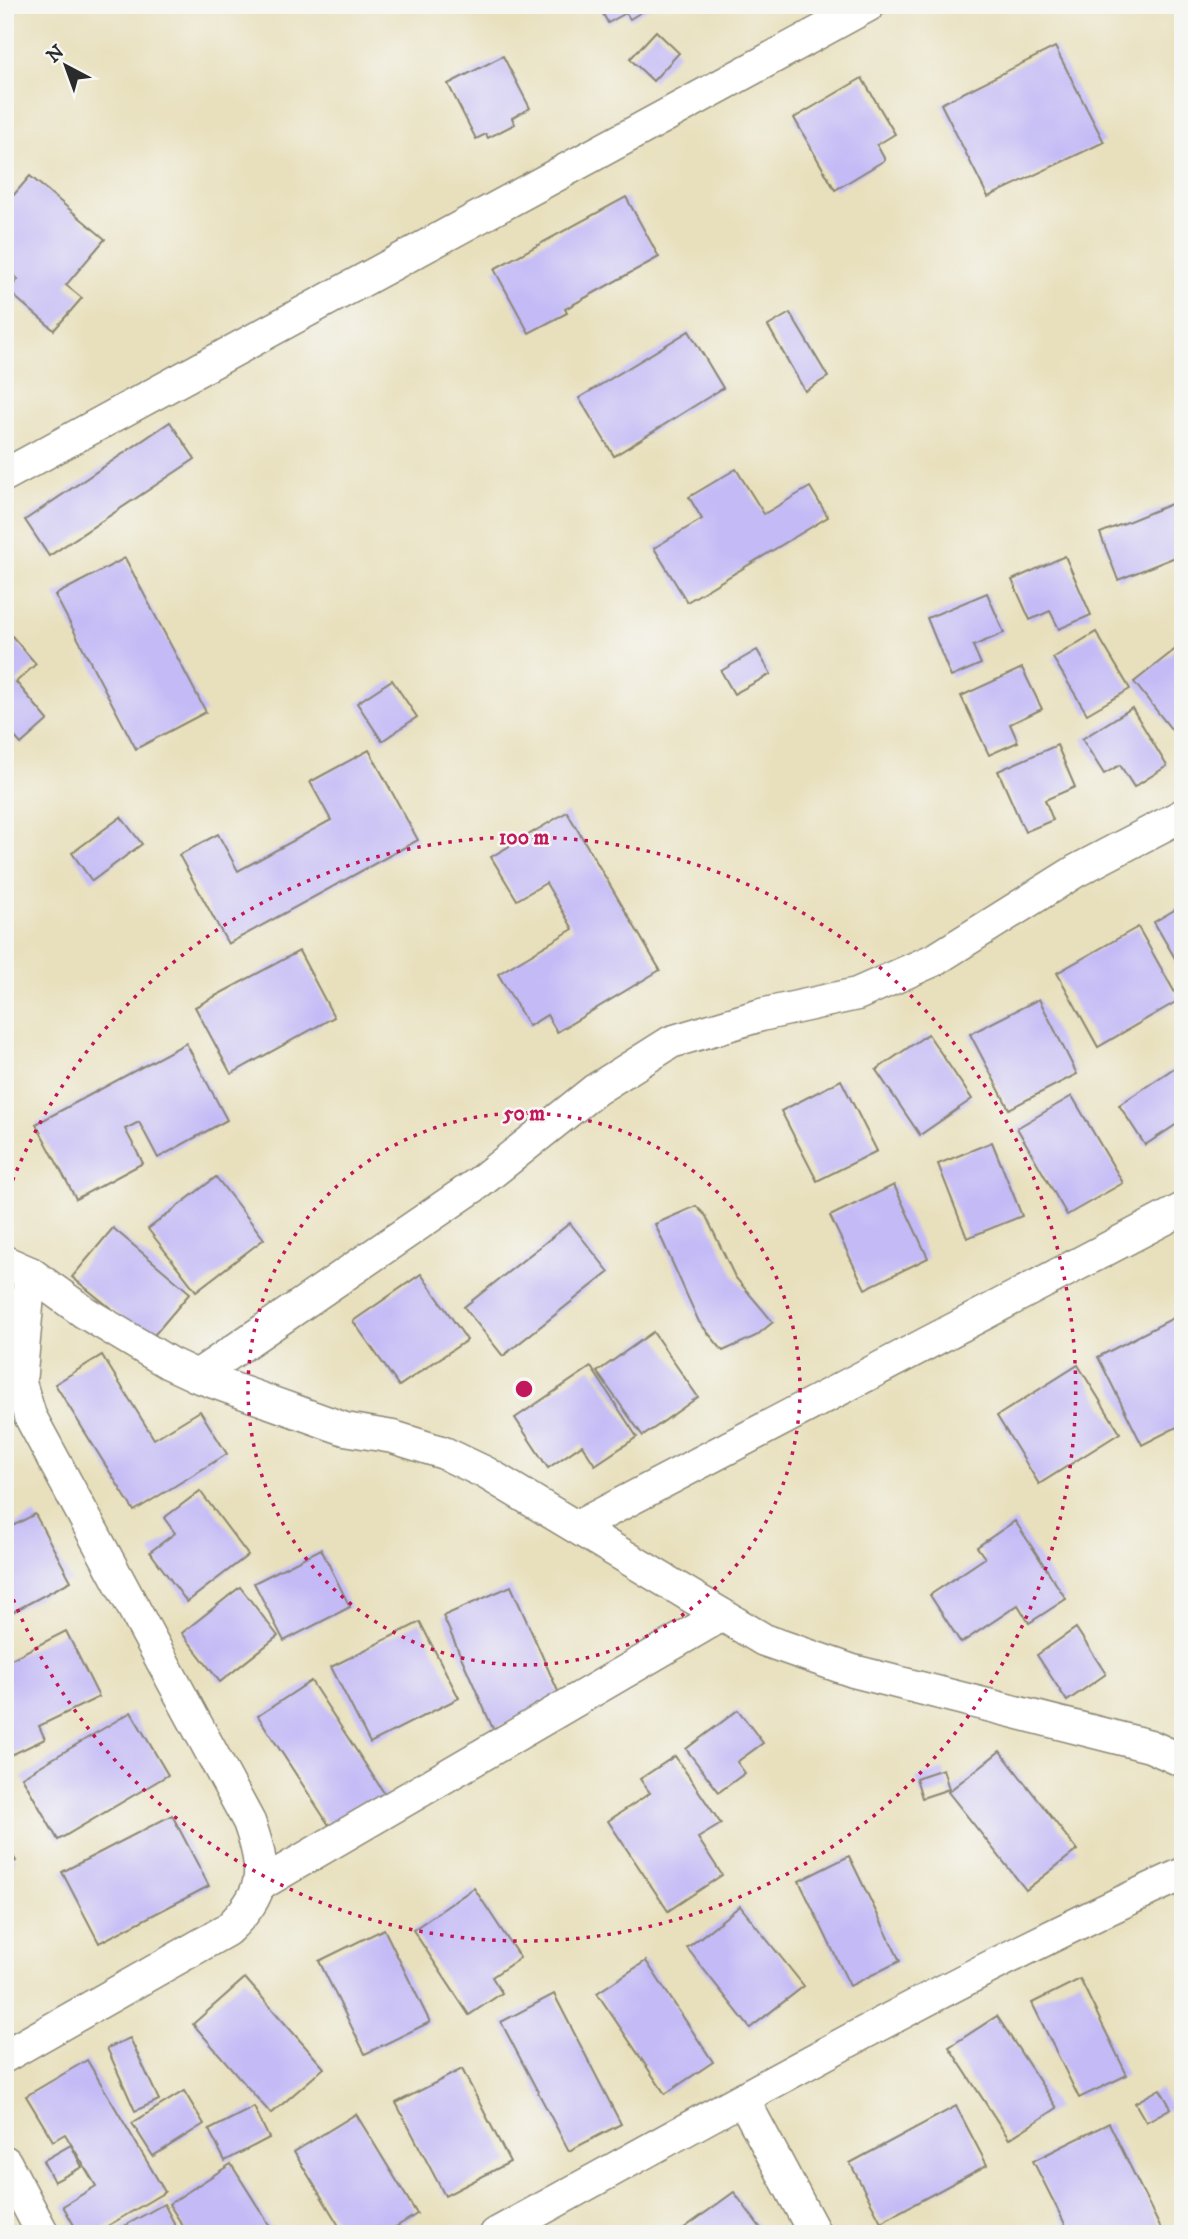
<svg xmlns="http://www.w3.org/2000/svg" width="1188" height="2239" font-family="'IM FELL DW Pica',serif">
<rect width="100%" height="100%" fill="#f6f6f2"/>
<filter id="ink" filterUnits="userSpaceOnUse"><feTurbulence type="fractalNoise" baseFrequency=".0143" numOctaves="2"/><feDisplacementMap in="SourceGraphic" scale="14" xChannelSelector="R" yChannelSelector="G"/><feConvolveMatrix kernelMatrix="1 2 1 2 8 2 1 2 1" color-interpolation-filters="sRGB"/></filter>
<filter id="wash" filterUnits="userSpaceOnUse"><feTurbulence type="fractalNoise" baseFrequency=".00686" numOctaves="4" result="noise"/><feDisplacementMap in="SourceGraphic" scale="28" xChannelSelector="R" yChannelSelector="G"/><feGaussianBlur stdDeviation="1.57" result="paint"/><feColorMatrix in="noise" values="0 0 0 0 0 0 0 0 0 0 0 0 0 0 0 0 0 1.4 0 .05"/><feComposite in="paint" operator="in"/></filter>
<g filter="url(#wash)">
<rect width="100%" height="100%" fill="#e8e0bd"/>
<g id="blocks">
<g fill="#c4bbf6">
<path d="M 598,5 L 653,5 L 630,19 L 626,13 L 608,23 Z"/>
<path d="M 656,31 L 679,53 L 653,81 L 630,59 Z"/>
<path d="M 1055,47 L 1104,142 L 988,197 L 941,104 Z"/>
<path d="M 503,56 L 530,108 L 512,118 L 515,124 L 488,138 L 486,134 L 476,139 L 448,84 Z"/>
<path d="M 862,78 L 895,134 L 877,145 L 885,160 L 835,190 L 794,118 Z"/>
<path d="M 30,176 L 105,239 L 66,285 L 82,298 L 54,330 L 8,291 L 18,279 L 5,268 L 5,205 Z"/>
<path d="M 626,197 L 659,257 L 565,309 L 567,313 L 529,333 L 494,269 Z"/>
<path d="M 790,313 L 828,377 L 805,391 L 768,326 Z"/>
<path d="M 689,331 L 723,388 L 614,456 L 579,398 Z"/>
<path d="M 170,422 L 195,459 L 49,556 L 25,520 Z"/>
<path d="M 736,469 L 764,514 L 810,487 L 828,517 L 687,602 L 654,548 L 702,519 L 689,497 Z"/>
<path d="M 1181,500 L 1183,554 L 1118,580 L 1100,533 Z"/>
<path d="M 1065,556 L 1091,615 L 1059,629 L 1050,611 L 1030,620 L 1012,580 Z"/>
<path d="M 125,558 L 206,712 L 136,749 L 55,595 Z"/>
<path d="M 987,593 L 1004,633 L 973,646 L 981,664 L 951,677 L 927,618 Z"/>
<path d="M 5,628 L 36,664 L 16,682 L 48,720 L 21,744 L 5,726 Z"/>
<path d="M 1096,632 L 1130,689 L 1087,714 L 1053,658 Z"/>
<path d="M 1183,643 L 1183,744 L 1134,682 Z"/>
<path d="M 757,650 L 771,674 L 734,694 L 721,671 Z"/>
<path d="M 1022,668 L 1042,709 L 1010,724 L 1018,742 L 989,755 L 961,696 Z"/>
<path d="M 392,680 L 417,717 L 382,741 L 357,703 Z"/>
<path d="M 1132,708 L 1167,766 L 1134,787 L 1120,765 L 1104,774 L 1082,739 Z"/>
<path d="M 1057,745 L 1075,787 L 1045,800 L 1053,820 L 1025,832 L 998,771 Z"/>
<path d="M 369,750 L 418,840 L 228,944 L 179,855 L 218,834 L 238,871 L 331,820 L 310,782 Z"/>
<path d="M 567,812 L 660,970 L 557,1032 L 547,1015 L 529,1026 L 498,974 L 573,929 L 546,883 L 517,900 L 491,857 Z"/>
<path d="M 121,817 L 142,844 L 92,881 L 72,853 Z"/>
<path d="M 1183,905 L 1183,972 L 1154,922 Z"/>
<path d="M 1138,927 L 1179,1000 L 1098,1047 L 1057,973 Z"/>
<path d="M 299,951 L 334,1017 L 231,1074 L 195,1007 Z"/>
<path d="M 1039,999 L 1077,1074 L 1009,1109 L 970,1034 Z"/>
<path d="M 928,1034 L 972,1099 L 920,1135 L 876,1070 Z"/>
<path d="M 186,1043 L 227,1120 L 158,1158 L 139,1122 L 125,1129 L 143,1163 L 76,1199 L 36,1124 Z"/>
<path d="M 1180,1064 L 1183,1120 L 1145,1145 L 1119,1105 Z"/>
<path d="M 841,1080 L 877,1151 L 817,1181 L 781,1111 Z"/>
<path d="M 1072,1096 L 1123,1183 L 1067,1215 L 1017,1128 Z"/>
<path d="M 992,1142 L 1022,1216 L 967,1238 L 938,1164 Z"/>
<path d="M 216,1177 L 264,1239 L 196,1291 L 148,1229 Z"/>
<path d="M 894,1185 L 928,1258 L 865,1289 L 830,1216 Z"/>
<path d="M 696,1206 L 706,1216 L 735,1277 L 773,1322 L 756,1336 L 723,1351 L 699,1322 L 655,1224 Z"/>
<path d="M 570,1223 L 609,1272 L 503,1356 L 464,1307 Z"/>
<path d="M 113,1228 L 190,1293 L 150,1340 L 72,1277 Z"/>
<path d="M 421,1274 L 467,1340 L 399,1386 L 353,1321 Z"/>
<path d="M 1175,1317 L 1183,1333 L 1183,1424 L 1142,1445 L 1098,1357 Z"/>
<path d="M 653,1332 L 698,1397 L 643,1436 L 597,1372 Z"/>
<path d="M 102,1355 L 154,1439 L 200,1411 L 227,1454 L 134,1511 L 55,1384 Z"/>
<path d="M 1078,1365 L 1120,1433 L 1039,1484 L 997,1416 Z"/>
<path d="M 591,1367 L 637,1437 L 595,1465 L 582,1445 L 548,1468 L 515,1418 Z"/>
<path d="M 200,1491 L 248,1555 L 187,1602 L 150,1552 L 175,1533 L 164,1518 Z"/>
<path d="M 35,1514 L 71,1581 L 5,1616 L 5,1530 Z"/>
<path d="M 1015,1521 L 1066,1599 L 1029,1623 L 1018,1605 L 961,1643 L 930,1595 L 985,1558 L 977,1547 Z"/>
<path d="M 321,1549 L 350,1607 L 284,1641 L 254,1583 Z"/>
<path d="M 511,1586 L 561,1698 L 493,1729 L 443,1616 Z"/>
<path d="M 240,1587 L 278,1636 L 220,1682 L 182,1633 Z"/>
<path d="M 420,1622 L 459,1698 L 370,1743 L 331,1667 Z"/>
<path d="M 1076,1628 L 1106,1674 L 1067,1701 L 1037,1655 Z"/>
<path d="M 66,1631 L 99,1697 L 39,1726 L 45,1739 L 7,1757 L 5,1662 Z"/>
<path d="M 311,1681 L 388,1799 L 334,1833 L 258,1716 Z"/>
<path d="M 738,1710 L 763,1743 L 737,1762 L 745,1773 L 719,1792 L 686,1749 Z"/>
<path d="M 131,1712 L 168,1775 L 58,1840 L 22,1777 Z"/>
<path d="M 1000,1751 L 1077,1850 L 1026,1890 L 948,1792 Z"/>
<path d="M 675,1756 L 721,1824 L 698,1838 L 722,1875 L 668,1911 L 608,1821 L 650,1793 L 640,1779 Z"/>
<path d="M 943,1769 L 949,1789 L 922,1798 L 916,1778 Z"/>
<path d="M 172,1815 L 209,1886 L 99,1943 L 62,1872 Z"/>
<path d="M 5,1843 L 16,1861 L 5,1868 Z"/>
<path d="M 849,1856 L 900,1961 L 850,1986 L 799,1881 Z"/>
<path d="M 474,1888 L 520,1958 L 492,1977 L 502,1993 L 469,2015 L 413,1930 Z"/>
<path d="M 740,1906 L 804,1986 L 750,2028 L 687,1948 Z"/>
<path d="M 384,1929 L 430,2022 L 365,2054 L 319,1961 Z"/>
<path d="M 646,1961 L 713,2062 L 665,2094 L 597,1993 Z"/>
<path d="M 245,1978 L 324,2068 L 271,2114 L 193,2024 Z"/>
<path d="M 1080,1979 L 1127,2075 L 1079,2098 L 1032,2003 Z"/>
<path d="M 554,1994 L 621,2124 L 569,2151 L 501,2022 Z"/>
<path d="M 997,2016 L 1057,2108 L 1009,2139 L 949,2047 Z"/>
<path d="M 130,2038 L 159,2100 L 135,2111 L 107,2048 Z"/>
<path d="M 87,2060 L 165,2192 L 94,2234 L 79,2234 L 63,2206 L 96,2186 L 65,2134 L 53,2141 L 26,2096 Z"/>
<path d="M 462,2069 L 510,2162 L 445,2196 L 396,2103 Z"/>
<path d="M 1160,2089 L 1171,2108 L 1146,2122 L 1135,2103 Z"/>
<path d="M 184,2091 L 204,2124 L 153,2156 L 132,2123 Z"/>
<path d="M 956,2106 L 987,2165 L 881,2222 L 850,2163 Z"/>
<path d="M 254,2107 L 269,2138 L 225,2161 L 209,2130 Z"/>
<path d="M 356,2114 L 417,2214 L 384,2234 L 344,2234 L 294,2152 Z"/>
<path d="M 1109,2123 L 1163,2233 L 1162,2234 L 1070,2234 L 1033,2161 Z"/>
<path d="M 71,2145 L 82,2167 L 54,2182 L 43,2161 Z"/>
<path d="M 231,2164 L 275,2234 L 188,2234 L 169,2204 Z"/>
<path d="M 734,2192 L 765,2234 L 676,2234 Z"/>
<path d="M 164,2204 L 180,2234 L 110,2234 Z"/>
</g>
</g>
</g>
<g filter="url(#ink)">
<use href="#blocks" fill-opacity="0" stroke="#8a8674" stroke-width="2"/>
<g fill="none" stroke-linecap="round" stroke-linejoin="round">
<g stroke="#8a8674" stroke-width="35">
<g id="street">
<path d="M 5,475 L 869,5"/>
<path d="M 5,1262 L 30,1273 L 84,1312 L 169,1363 L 197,1376 L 345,1429 L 393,1437 L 444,1453 L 486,1473 L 764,1640 L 853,1671 L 1150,1746 L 1183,1761"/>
<path d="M 197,1376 L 480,1182 L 595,1090 L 671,1042 L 761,1015 L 857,994 L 936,959 L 1076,871 L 1183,815"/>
<path d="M 579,1526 L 1183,1209"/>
<path d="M 261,1884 L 722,1615"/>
<path d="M 5,2056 L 227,1930 C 266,1893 267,1872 249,1822 L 30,1416 L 20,1383 L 30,1273"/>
<path d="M 743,2099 L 815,2234"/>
<path d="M 5,2162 L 43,2234"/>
<path d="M 496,2234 C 723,2110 947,1981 1183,1874"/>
</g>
</g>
<use href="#street" stroke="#fff" stroke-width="32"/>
</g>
</g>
<g fill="none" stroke="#c2185b" stroke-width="3.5" stroke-dasharray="3.5 7">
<circle cx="524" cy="1389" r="276"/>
<path d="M5 1200A552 552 0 1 1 5 1578"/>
</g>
<circle cx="524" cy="1389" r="10" fill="#c2185b" stroke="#f6f6f2" stroke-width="3.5"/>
<g font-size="21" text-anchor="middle" font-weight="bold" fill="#c2185b" stroke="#f6f6f2" stroke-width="5" stroke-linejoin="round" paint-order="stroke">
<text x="524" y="844">100 m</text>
<text x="524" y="1120">50 m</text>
</g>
<rect width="1188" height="2239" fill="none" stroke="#f6f6f2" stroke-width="28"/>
<g transform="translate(66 66) rotate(319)" stroke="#f6f6f2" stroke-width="5" paint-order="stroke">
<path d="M0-5L12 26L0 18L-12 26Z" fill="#2b2b2b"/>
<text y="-10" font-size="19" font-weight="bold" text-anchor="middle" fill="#2b2b2b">N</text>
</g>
</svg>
